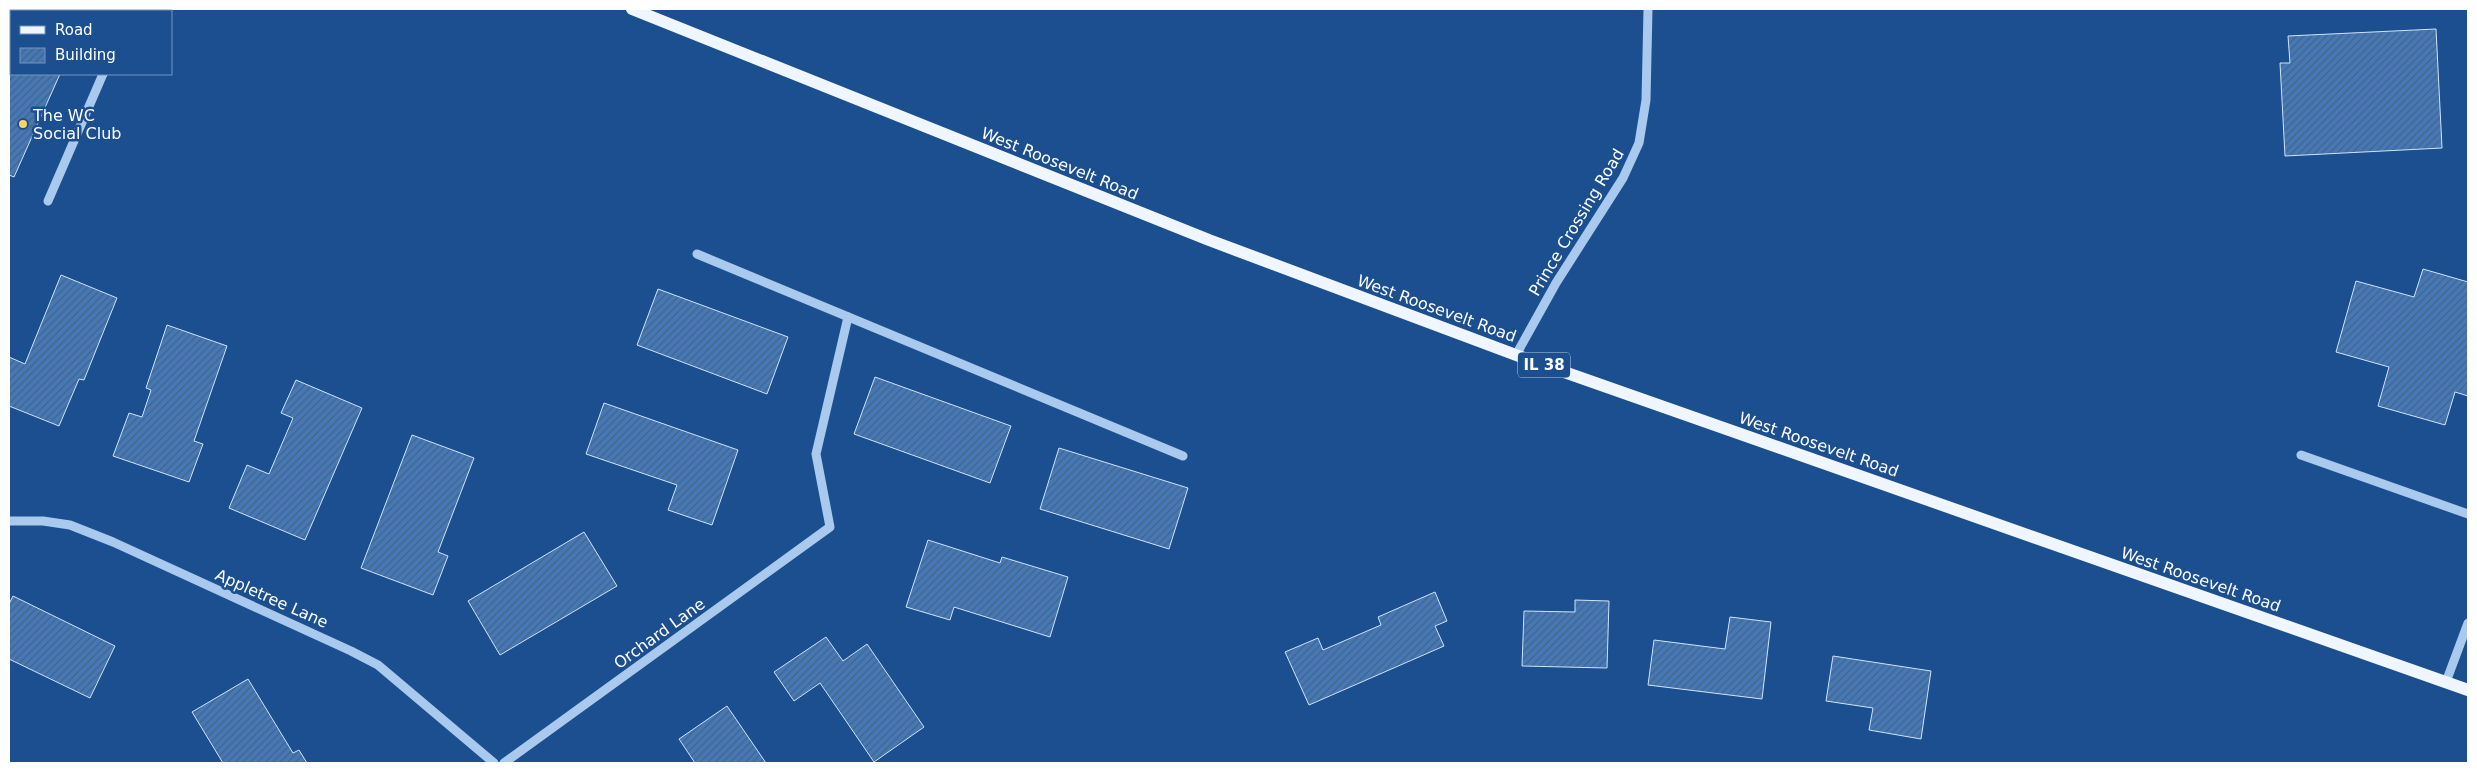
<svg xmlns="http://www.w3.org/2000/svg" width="2477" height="772" font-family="'DejaVu Sans',sans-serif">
<defs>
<pattern id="building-hatch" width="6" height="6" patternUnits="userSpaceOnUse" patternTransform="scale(1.25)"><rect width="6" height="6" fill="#4478b7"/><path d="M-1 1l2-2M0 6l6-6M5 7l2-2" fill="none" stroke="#486282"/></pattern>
</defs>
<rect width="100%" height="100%" fill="#1b4f8f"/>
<g fill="url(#building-hatch)" stroke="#cfe3fa">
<path d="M 2436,29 L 2442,148 L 2285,156 L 2280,63 L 2290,63 L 2288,36 Z"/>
<path d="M 9,44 L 11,45 L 11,74 L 60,74 L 14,177 L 9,175 Z"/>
<path d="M 2423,269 L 2468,282 L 2468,396 L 2455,392 L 2445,425 L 2378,406 L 2389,367 L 2336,352 L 2356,281 L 2414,297 Z"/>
<path d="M 61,275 L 117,298 L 84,380 L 79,379 L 59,426 L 9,406 L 9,357 L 25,364 Z"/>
<path d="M 658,289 L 788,337 L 767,394 L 637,345 Z"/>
<path d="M 167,325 L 227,346 L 194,441 L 203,444 L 189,482 L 113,456 L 129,413 L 142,417 L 151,390 L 146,388 Z"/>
<path d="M 875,377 L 1011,426 L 990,483 L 854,434 Z"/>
<path d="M 296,380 L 362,408 L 305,540 L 229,508 L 247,465 L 269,474 L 293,418 L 281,413 Z"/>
<path d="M 604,403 L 738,450 L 712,525 L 668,510 L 677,485 L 586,454 Z"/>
<path d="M 412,435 L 474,458 L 438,552 L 448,556 L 433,595 L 361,568 Z"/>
<path d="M 1059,448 L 1188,488 L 1169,549 L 1040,509 Z"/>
<path d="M 584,532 L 617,586 L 500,655 L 468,601 Z"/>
<path d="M 928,540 L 1000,563 L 1002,557 L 1068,577 L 1050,637 L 954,607 L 950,620 L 906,607 Z"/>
<path d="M 1435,592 L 1447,621 L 1435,626 L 1444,646 L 1309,705 L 1285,652 L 1318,638 L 1323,650 L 1381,625 L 1378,617 Z"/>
<path d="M 13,596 L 115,646 L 90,698 L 9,659 L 9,604 Z"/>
<path d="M 1575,600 L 1609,601 L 1607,668 L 1522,666 L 1524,611 L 1575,612 Z"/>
<path d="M 1730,617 L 1771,622 L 1762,699 L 1648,685 L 1654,640 L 1725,649 Z"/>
<path d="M 826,637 L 843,661 L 867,644 L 924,727 L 874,762 L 820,683 L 794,701 L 774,672 Z"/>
<path d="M 1833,656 L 1931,671 L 1921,739 L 1869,730 L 1873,708 L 1826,701 Z"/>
<path d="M 248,679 L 293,753 L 299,750 L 307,763 L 223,763 L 192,712 Z"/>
<path d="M 727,706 L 766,763 L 695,763 L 679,739 Z"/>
</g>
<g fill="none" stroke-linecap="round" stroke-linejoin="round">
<g stroke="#a9c9ee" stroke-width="9">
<path d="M 51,9 L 56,11"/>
<path d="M 117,11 L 118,9"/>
<path d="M 48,201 L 103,74"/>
<path d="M 697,254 L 1183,456"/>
<path d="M 1516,355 L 1556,283 L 1623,178 L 1639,143 L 1646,100 L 1648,9"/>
<path d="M 2301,455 L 2468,514"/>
<path d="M 9,521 L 43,521 L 70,525 L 113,542 L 351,651 L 378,665 L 494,763"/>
<path d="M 2446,682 L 2468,623"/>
<path d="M 504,763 L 830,527 L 816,454 L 848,317"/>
</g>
<path stroke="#f0f6ff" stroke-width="12" d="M 632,9 L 1209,240 L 1516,355 L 2468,690"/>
</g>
<circle fill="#ffd166" stroke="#1b4f8f" stroke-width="2" cx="23" cy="124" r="5"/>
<g text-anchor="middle" stroke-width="5" stroke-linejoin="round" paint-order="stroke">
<rect fill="#1b4f8f" stroke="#bbcadd" stroke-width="1" x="1518" y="352.5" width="52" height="25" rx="4"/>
<g font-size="15" font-weight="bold" fill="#fff">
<text x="1544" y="370">IL 38</text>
</g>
<g font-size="16" fill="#fff" stroke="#1b4f8f" text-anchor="start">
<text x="33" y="121">The WC<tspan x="33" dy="18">Social Club</tspan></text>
</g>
<g font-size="16" fill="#fff" stroke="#1b4f8f">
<text transform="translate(1060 163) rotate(22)" y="6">West Roosevelt Road</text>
<text transform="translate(1576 222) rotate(-59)" y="6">Prince Crossing Road</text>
<text transform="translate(1437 308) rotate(20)" y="6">West Roosevelt Road</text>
<text transform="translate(1819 444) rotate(19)" y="6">West Roosevelt Road</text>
<text transform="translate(2201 579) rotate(19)" y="6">West Roosevelt Road</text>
<text transform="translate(272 598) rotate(24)" y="6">Appletree Lane</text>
<text transform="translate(659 633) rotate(-36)" y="6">Orchard Lane</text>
</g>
</g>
<rect width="2477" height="772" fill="none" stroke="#ffffff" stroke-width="20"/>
<rect x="10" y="10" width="162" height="65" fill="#1b4f8f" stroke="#7695bc"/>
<rect x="20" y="26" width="25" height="8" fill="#f0f6ff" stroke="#7695bc"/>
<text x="55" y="35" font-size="15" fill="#ffffff">Road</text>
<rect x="20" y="48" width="25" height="15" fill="url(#building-hatch)" stroke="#7695bc"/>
<text x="55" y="60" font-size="15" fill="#ffffff">Building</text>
</svg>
